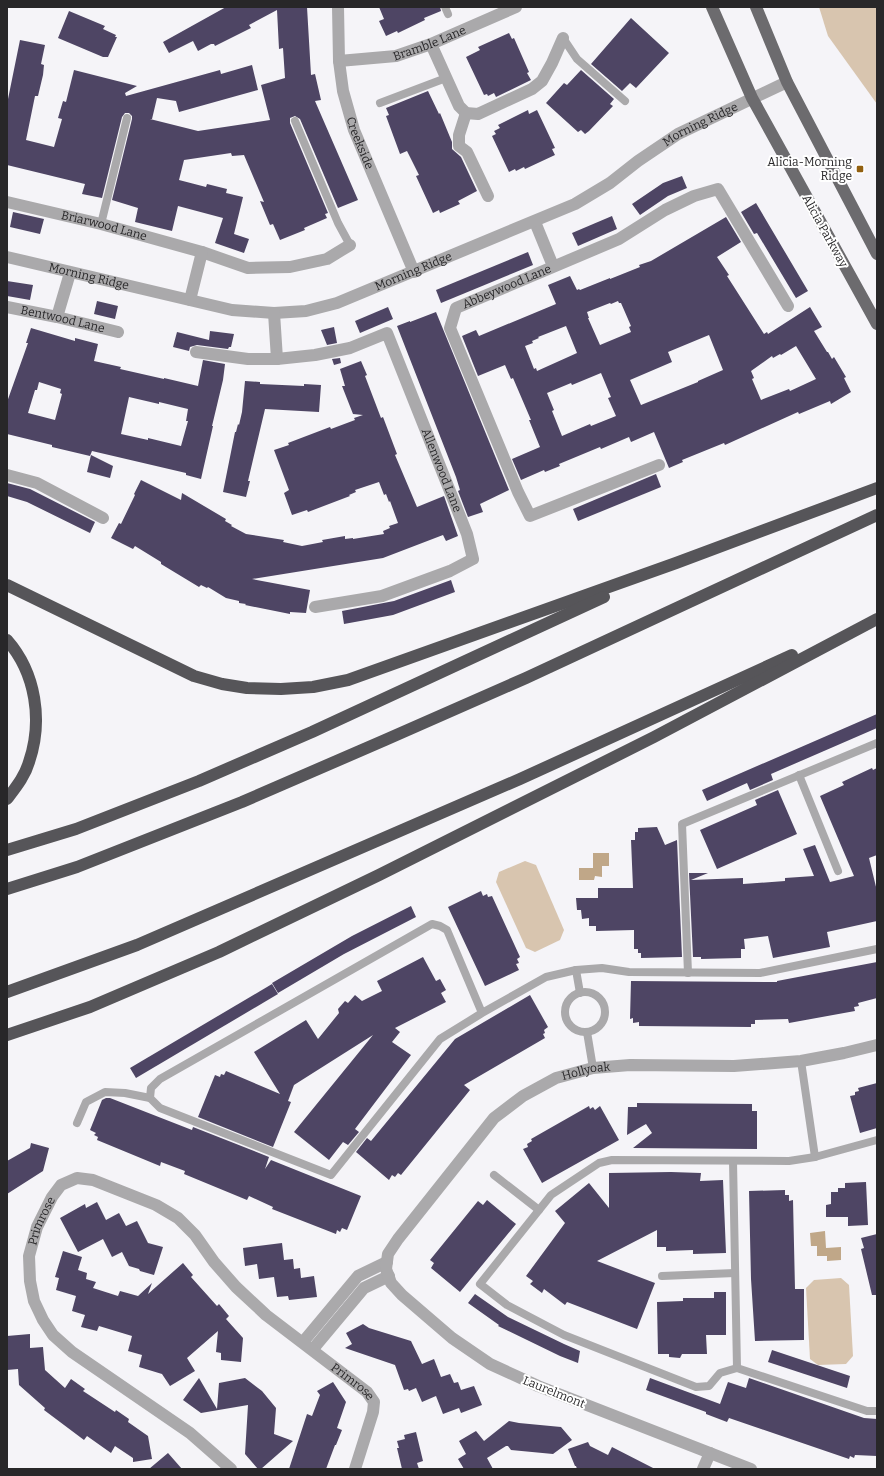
<svg xmlns="http://www.w3.org/2000/svg" width="884" height="1476" font-family="Bitter,serif">
<rect width="100%" height="100%" fill="#f5f4f8"/>
<g fill="#d8c5af">
<path d="M 819,7 L 877,7 L 877,104 L 828,36 Z"/>
<path d="M 525,861 L 536,865 L 564,930 L 560,940 L 535,952 L 526,948 L 496,882 L 499,872 Z"/>
<path d="M 841,1278 L 849,1285 L 853,1356 L 846,1364 L 818,1365 L 810,1359 L 806,1288 L 814,1280 Z"/>
</g>
<g fill="#c0a788">
<path d="M 593,853 L 609,853 L 609,866 L 602,866 L 602,877 L 595,876 L 594,880 L 579,880 L 579,868 L 593,868 Z"/>
<path d="M 825,1231 L 826,1248 L 841,1247 L 841,1260 L 827,1261 L 827,1256 L 817,1256 L 817,1246 L 811,1246 L 810,1233 Z"/>
</g>
<g fill="#4e4564" fill-rule="evenodd">
<path d="M 226,7 L 307,7 L 311,75 L 315,74 L 321,100 L 315,101 L 358,200 L 338,208 L 300,119 L 295,116 L 290,118 L 290,123 L 328,213 L 325,214 L 327,218 L 304,228 L 305,230 L 280,240 L 273,224 L 270,225 L 260,201 L 264,202 L 244,155 L 232,156 L 231,153 L 184,160 L 179,180 L 206,187 L 207,184 L 227,189 L 226,193 L 243,197 L 234,234 L 249,239 L 244,253 L 215,243 L 223,218 L 178,206 L 172,231 L 135,222 L 138,208 L 112,200 L 132,119 L 132,116 L 129,113 L 125,113 L 122,117 L 102,198 L 82,194 L 85,184 L 7,165 L 7,104 L 20,40 L 45,45 L 41,64 L 44,65 L 43,75 L 38,96 L 35,96 L 26,140 L 54,147 L 62,119 L 58,118 L 63,101 L 66,102 L 74,70 L 137,86 L 125,93 L 126,96 L 220,70 L 221,74 L 252,65 L 258,90 L 179,112 L 176,101 L 157,98 L 152,119 L 150,119 L 198,131 L 270,120 L 261,85 L 285,78 L 283,48 L 279,49 L 277,10 L 249,25 L 251,28 L 215,46 L 214,44 L 211,44 L 198,51 L 193,41 L 169,53 L 163,42 Z"/>
<path d="M 379,7 L 440,7 L 441,11 L 424,18 L 425,20 L 398,33 L 397,31 L 386,36 L 379,21 L 384,19 Z"/>
<path d="M 69,11 L 105,26 L 103,29 L 116,35 L 115,37 L 117,37 L 108,57 L 103,57 L 58,38 Z"/>
<path d="M 631,18 L 669,53 L 636,88 L 630,83 L 622,91 L 591,64 Z"/>
<path d="M 509,33 L 512,39 L 514,38 L 529,72 L 527,73 L 531,80 L 496,97 L 494,93 L 488,96 L 487,94 L 484,95 L 466,57 L 480,50 L 478,47 Z"/>
<path d="M 581,70 L 614,99 L 610,104 L 613,106 L 589,131 L 585,134 L 581,130 L 578,132 L 546,103 L 564,83 L 567,85 Z"/>
<path d="M 428,91 L 439,114 L 440,113 L 452,142 L 452,149 L 461,157 L 477,191 L 458,201 L 460,204 L 440,213 L 439,210 L 433,213 L 416,176 L 419,175 L 407,151 L 400,154 L 386,116 L 389,115 L 386,108 Z"/>
<path d="M 528,110 L 529,114 L 537,110 L 555,148 L 552,149 L 555,155 L 525,169 L 524,167 L 516,171 L 515,169 L 509,172 L 492,136 L 496,134 L 494,131 L 500,128 L 498,125 Z"/>
<path d="M 682,176 L 687,188 L 668,196 L 640,215 L 632,204 L 663,183 Z"/>
<path d="M 756,203 L 808,291 L 796,298 L 757,233 L 754,234 L 741,212 Z"/>
<path d="M 13,212 L 44,219 L 40,234 L 10,227 Z"/>
<path d="M 612,216 L 617,229 L 578,246 L 572,233 Z"/>
<path d="M 726,217 L 741,242 L 717,257 L 729,275 L 727,276 L 764,334 L 767,332 L 768,334 L 810,307 L 822,327 L 814,331 L 827,352 L 828,352 L 832,359 L 834,357 L 846,377 L 844,378 L 851,392 L 831,404 L 830,401 L 799,414 L 798,412 L 725,445 L 724,443 L 682,460 L 683,462 L 669,468 L 654,432 L 631,442 L 629,437 L 601,449 L 600,447 L 559,464 L 560,466 L 545,472 L 544,470 L 521,480 L 512,459 L 540,447 L 529,420 L 531,420 L 513,378 L 511,379 L 505,365 L 478,376 L 462,336 L 476,330 L 479,336 L 556,304 L 548,285 L 570,276 L 577,290 L 579,289 L 580,290 L 610,278 L 610,279 L 640,267 L 639,265 L 651,261 ZM 618,301 L 619,303 L 621,303 L 631,326 L 629,327 L 631,332 L 600,345 L 588,318 L 589,318 L 587,312 L 610,303 L 611,304 ZM 566,326 L 577,353 L 537,371 L 536,368 L 534,369 L 525,346 L 533,343 L 532,341 L 539,338 L 538,337 ZM 709,335 L 723,370 L 698,381 L 698,382 L 641,405 L 630,380 L 672,362 L 668,352 ZM 796,346 L 816,379 L 790,391 L 789,389 L 761,400 L 752,379 L 754,378 L 751,371 L 772,356 L 773,358 L 780,354 L 781,355 ZM 601,373 L 611,397 L 608,398 L 616,416 L 591,426 L 590,424 L 562,436 L 552,411 L 554,410 L 547,393 L 571,383 L 572,385 Z"/>
<path d="M 528,252 L 533,265 L 441,303 L 436,290 Z"/>
<path d="M 7,281 L 33,285 L 30,300 L 7,296 Z"/>
<path d="M 97,301 L 118,306 L 115,319 L 94,314 Z"/>
<path d="M 388,307 L 393,319 L 360,333 L 355,321 Z"/>
<path d="M 436,312 L 509,490 L 480,504 L 483,512 L 468,517 L 458,491 L 460,490 L 456,477 L 397,326 L 410,321 L 410,322 Z"/>
<path d="M 334,327 L 337,343 L 327,345 L 321,330 Z"/>
<path d="M 31,328 L 75,341 L 75,338 L 98,344 L 94,361 L 121,367 L 120,369 L 164,379 L 164,378 L 198,386 L 203,360 L 225,364 L 223,380 L 212,426 L 213,426 L 201,479 L 186,475 L 186,473 L 92,451 L 90,456 L 52,447 L 52,445 L 7,434 L 7,402 L 28,343 L 26,343 ZM 39,382 L 61,389 L 60,393 L 62,394 L 55,420 L 28,413 L 35,390 L 37,390 ZM 129,397 L 159,404 L 159,402 L 188,409 L 186,421 L 188,421 L 181,446 L 148,438 L 148,440 L 121,434 Z"/>
<path d="M 210,331 L 234,334 L 231,347 L 229,347 L 228,349 L 197,345 L 190,347 L 189,351 L 173,347 L 177,332 L 209,340 Z"/>
<path d="M 340,358 L 341,363 L 334,365 L 332,359 Z"/>
<path d="M 361,361 L 367,375 L 365,376 L 381,418 L 383,417 L 397,454 L 395,455 L 417,507 L 444,496 L 458,536 L 446,541 L 443,535 L 383,558 L 252,579 L 310,590 L 306,613 L 290,612 L 290,614 L 245,605 L 246,604 L 239,603 L 239,601 L 226,598 L 208,587 L 207,588 L 201,585 L 199,587 L 161,564 L 161,562 L 135,546 L 133,549 L 111,538 L 119,523 L 121,524 L 135,495 L 134,494 L 141,480 L 181,500 L 182,493 L 226,519 L 225,521 L 232,525 L 231,526 L 246,534 L 284,540 L 283,542 L 302,546 L 323,542 L 322,540 L 345,536 L 345,539 L 353,538 L 353,539 L 384,534 L 383,531 L 390,528 L 389,526 L 398,523 L 390,501 L 389,502 L 386,494 L 384,495 L 379,482 L 355,490 L 356,492 L 349,495 L 350,496 L 308,512 L 307,510 L 292,515 L 284,493 L 289,490 L 274,450 L 289,445 L 288,443 L 330,427 L 331,429 L 355,420 L 354,418 L 363,415 L 353,414 L 342,386 L 345,386 L 340,369 Z"/>
<path d="M 245,381 L 260,382 L 260,384 L 304,386 L 304,384 L 321,385 L 319,412 L 265,409 L 248,481 L 250,481 L 246,497 L 223,492 L 235,432 L 236,432 L 238,424 L 239,425 L 242,412 Z"/>
<path d="M 91,455 L 113,466 L 110,478 L 87,472 Z"/>
<path d="M 656,474 L 661,487 L 578,521 L 573,509 Z"/>
<path d="M 7,483 L 30,489 L 95,522 L 90,533 L 27,502 L 7,496 Z"/>
<path d="M 451,580 L 455,592 L 393,615 L 344,624 L 342,611 L 394,601 Z"/>
<path d="M 877,714 L 877,728 L 771,774 L 773,780 L 750,790 L 747,783 L 707,801 L 702,790 Z"/>
<path d="M 872,768 L 873,770 L 877,768 L 877,855 L 869,858 L 877,891 L 877,921 L 827,932 L 830,947 L 773,958 L 768,936 L 744,939 L 745,949 L 741,949 L 741,958 L 701,959 L 701,957 L 693,957 L 689,873 L 708,873 L 691,880 L 743,878 L 743,884 L 785,881 L 785,878 L 814,876 L 803,849 L 815,845 L 830,882 L 854,876 L 820,796 L 844,785 L 842,782 Z"/>
<path d="M 778,790 L 797,834 L 717,869 L 700,830 L 757,805 L 755,800 Z"/>
<path d="M 657,827 L 665,845 L 677,840 L 682,957 L 641,958 L 641,953 L 638,953 L 638,949 L 634,949 L 634,930 L 596,931 L 596,926 L 589,926 L 589,918 L 582,919 L 581,910 L 577,910 L 576,898 L 598,898 L 598,888 L 633,888 L 631,840 L 635,840 L 635,832 L 638,832 L 638,828 Z"/>
<path d="M 481,891 L 483,896 L 487,894 L 488,897 L 492,896 L 520,957 L 517,959 L 519,963 L 516,964 L 519,970 L 485,986 L 448,907 Z"/>
<path d="M 411,906 L 416,917 L 344,954 L 278,993 L 272,983 L 352,936 Z"/>
<path d="M 423,957 L 436,981 L 440,979 L 446,990 L 441,993 L 446,1002 L 395,1028 L 400,1032 L 392,1042 L 411,1055 L 355,1129 L 359,1132 L 348,1145 L 343,1142 L 329,1160 L 294,1132 L 373,1035 L 294,1085 L 288,1101 L 291,1102 L 273,1147 L 198,1117 L 215,1075 L 220,1077 L 221,1074 L 224,1075 L 226,1071 L 280,1094 L 254,1052 L 306,1020 L 318,1039 L 339,1013 L 338,1009 L 345,1001 L 348,1003 L 355,995 L 362,1001 L 382,991 L 377,981 Z"/>
<path d="M 877,962 L 877,998 L 858,1003 L 859,1006 L 854,1007 L 855,1011 L 789,1023 L 788,1019 L 755,1020 L 755,1024 L 751,1024 L 751,1027 L 639,1026 L 639,1022 L 633,1023 L 633,1018 L 630,1019 L 631,981 L 777,982 L 777,981 Z"/>
<path d="M 272,984 L 278,994 L 136,1078 L 130,1068 Z"/>
<path d="M 530,995 L 548,1027 L 544,1030 L 545,1033 L 543,1034 L 545,1038 L 464,1085 L 470,1090 L 401,1175 L 398,1173 L 395,1177 L 392,1175 L 389,1180 L 356,1152 L 367,1138 L 371,1141 L 455,1039 Z"/>
<path d="M 877,1083 L 877,1128 L 860,1133 L 850,1096 L 855,1095 L 855,1092 L 859,1091 L 858,1088 Z"/>
<path d="M 106,1098 L 110,1098 L 192,1130 L 193,1127 L 269,1157 L 265,1169 L 271,1160 L 361,1196 L 347,1230 L 342,1228 L 340,1232 L 337,1230 L 336,1234 L 272,1209 L 273,1207 L 249,1196 L 247,1200 L 184,1174 L 185,1171 L 161,1162 L 160,1166 L 97,1140 L 98,1137 L 94,1135 L 96,1133 L 90,1130 L 102,1100 Z"/>
<path d="M 637,1103 L 752,1104 L 752,1111 L 757,1111 L 757,1149 L 633,1148 L 652,1133 L 646,1124 L 627,1135 L 628,1107 L 637,1107 Z"/>
<path d="M 589,1106 L 590,1109 L 593,1107 L 595,1110 L 600,1106 L 619,1140 L 542,1183 L 523,1149 L 528,1147 L 527,1144 L 532,1141 L 531,1139 Z"/>
<path d="M 31,1143 L 49,1148 L 43,1171 L 7,1194 L 7,1161 L 30,1148 Z"/>
<path d="M 671,1172 L 701,1173 L 700,1181 L 723,1180 L 726,1253 L 693,1254 L 693,1250 L 666,1251 L 666,1247 L 657,1247 L 657,1230 L 597,1261 L 655,1283 L 637,1329 L 567,1302 L 565,1305 L 544,1289 L 542,1293 L 530,1284 L 533,1281 L 526,1276 L 565,1223 L 555,1211 L 589,1183 L 609,1208 L 609,1173 Z"/>
<path d="M 866,1182 L 868,1225 L 848,1226 L 848,1217 L 826,1217 L 826,1205 L 831,1204 L 831,1192 L 838,1192 L 838,1188 L 845,1188 L 845,1183 Z"/>
<path d="M 785,1190 L 785,1195 L 789,1195 L 789,1201 L 793,1200 L 795,1289 L 804,1289 L 804,1340 L 755,1341 L 751,1279 L 749,1191 Z"/>
<path d="M 487,1200 L 516,1224 L 460,1292 L 431,1268 L 434,1263 L 430,1260 L 478,1201 L 483,1205 Z"/>
<path d="M 97,1202 L 106,1220 L 119,1213 L 126,1226 L 137,1221 L 148,1243 L 163,1247 L 154,1275 L 140,1271 L 139,1269 L 129,1266 L 122,1252 L 112,1257 L 103,1239 L 78,1252 L 60,1218 L 85,1204 L 86,1208 Z"/>
<path d="M 877,1234 L 877,1295 L 872,1295 L 861,1249 L 864,1248 L 861,1238 Z"/>
<path d="M 282,1243 L 284,1260 L 293,1259 L 294,1269 L 300,1268 L 301,1278 L 314,1276 L 317,1297 L 289,1300 L 288,1296 L 277,1297 L 274,1277 L 259,1279 L 257,1264 L 245,1266 L 243,1248 Z"/>
<path d="M 63,1251 L 82,1257 L 78,1270 L 87,1273 L 86,1279 L 96,1282 L 93,1288 L 118,1296 L 120,1291 L 138,1296 L 152,1283 L 148,1294 L 183,1263 L 193,1275 L 191,1277 L 217,1306 L 219,1304 L 229,1316 L 226,1319 L 243,1338 L 241,1362 L 221,1360 L 221,1353 L 216,1352 L 218,1331 L 187,1358 L 195,1371 L 170,1386 L 162,1374 L 139,1367 L 142,1355 L 128,1351 L 132,1336 L 99,1326 L 97,1331 L 81,1327 L 85,1315 L 72,1311 L 76,1296 L 56,1290 L 59,1278 L 55,1277 Z"/>
<path d="M 714,1292 L 726,1292 L 726,1335 L 706,1335 L 707,1354 L 682,1354 L 680,1358 L 669,1357 L 669,1354 L 658,1354 L 657,1302 L 683,1301 L 683,1298 L 714,1298 Z"/>
<path d="M 475,1294 L 508,1317 L 564,1344 L 580,1351 L 578,1363 L 560,1356 L 498,1326 L 499,1325 L 468,1303 Z"/>
<path d="M 363,1324 L 369,1328 L 411,1341 L 422,1364 L 434,1359 L 441,1377 L 450,1374 L 454,1383 L 458,1382 L 461,1390 L 474,1386 L 482,1405 L 461,1413 L 459,1408 L 443,1414 L 436,1396 L 422,1402 L 416,1388 L 409,1391 L 408,1389 L 404,1390 L 395,1365 L 345,1348 L 352,1344 L 346,1333 Z"/>
<path d="M 30,1334 L 30,1348 L 43,1347 L 45,1370 L 65,1388 L 71,1379 L 85,1389 L 83,1391 L 115,1412 L 116,1410 L 129,1419 L 128,1422 L 148,1436 L 152,1459 L 133,1462 L 133,1458 L 115,1446 L 111,1453 L 87,1436 L 84,1440 L 44,1410 L 45,1408 L 19,1385 L 18,1369 L 7,1370 L 7,1336 Z"/>
<path d="M 772,1350 L 850,1376 L 847,1388 L 768,1362 Z"/>
<path d="M 199,1378 L 217,1409 L 219,1383 L 245,1378 L 262,1391 L 276,1408 L 274,1434 L 293,1441 L 261,1469 L 258,1469 L 245,1454 L 248,1405 L 201,1413 L 183,1400 Z"/>
<path d="M 650,1378 L 720,1404 L 728,1382 L 746,1388 L 749,1378 L 864,1418 L 877,1419 L 877,1456 L 855,1455 L 854,1458 L 850,1456 L 849,1459 L 729,1418 L 727,1422 L 706,1414 L 706,1412 L 646,1390 Z"/>
<path d="M 333,1382 L 346,1402 L 337,1428 L 342,1430 L 336,1445 L 335,1445 L 326,1469 L 289,1469 L 307,1414 L 312,1416 L 320,1395 L 317,1391 Z"/>
<path d="M 509,1421 L 519,1423 L 561,1427 L 572,1440 L 553,1454 L 511,1450 L 508,1446 L 506,1446 L 487,1458 L 493,1469 L 464,1469 L 458,1459 L 466,1454 L 459,1441 L 476,1431 L 484,1441 Z"/>
<path d="M 416,1432 L 423,1461 L 417,1463 L 419,1469 L 402,1469 L 397,1448 L 399,1448 L 397,1441 L 405,1439 L 404,1435 Z"/>
<path d="M 588,1442 L 590,1446 L 608,1455 L 612,1447 L 655,1469 L 577,1469 L 576,1466 L 575,1466 L 568,1449 Z"/>
<path d="M 168,1453 L 182,1469 L 149,1469 Z"/>
</g>
<g fill="none" stroke-linecap="round" stroke-linejoin="round">
<g stroke="#aaa9ab" stroke-width="8">
<path d="M 445,7 L 448,14"/>
<path d="M 563,38 L 577,59 L 625,101"/>
<path d="M 380,103 L 446,78"/>
<path d="M 295,121 L 338,223 L 350,245"/>
<path d="M 101,224 L 127,118"/>
<path d="M 799,775 L 838,871"/>
<path d="M 576,970 L 580,993"/>
<path d="M 688,973 L 682,824 L 877,743"/>
<circle cx="585" cy="1012" r="20"/>
<path d="M 482,1013 L 447,930 L 440,926 L 432,924 L 160,1079 L 151,1088 L 150,1098 L 160,1108 L 331,1175 L 440,1039 L 482,1013 L 546,977 L 576,970 L 602,968 L 629,972 L 760,973 L 877,949"/>
<path d="M 587,1032 L 593,1068"/>
<path d="M 801,1061 L 815,1157"/>
<path d="M 77,1123 L 86,1102 L 105,1092 L 125,1093 L 150,1098"/>
<path d="M 877,1140 L 815,1157 L 789,1161 L 612,1160 L 599,1163 L 551,1195 L 480,1284 L 507,1305 L 564,1335 L 696,1387 L 709,1386 L 720,1373 L 737,1368 L 867,1411 L 877,1411"/>
<path d="M 733,1161 L 737,1368"/>
<path d="M 494,1175 L 539,1210"/>
<path d="M 662,1276 L 735,1273"/>
</g>
<g stroke="#aaa9ab" stroke-width="12">
<path id="s1" d="M 338,7 L 339,61 L 343,91 L 354,130 L 414,272"/>
<path d="M 431,44 L 459,106 L 466,113 L 478,114 L 532,89 L 542,81 L 552,63 L 563,38"/>
<path id="s2" d="M 339,61 L 396,56 L 431,44 L 516,7"/>
<path d="M 466,113 L 459,135 L 459,146 L 467,152 L 488,196"/>
<path id="s3" d="M 7,202 L 101,224 L 202,252 L 248,268 L 290,267 L 327,259 L 350,245"/>
<path d="M 535,222 L 553,266"/>
<path id="s4" d="M 7,257 L 232,310 L 274,313 L 306,311 L 337,303 L 575,204 L 610,183 L 638,161 L 678,134 L 787,82"/>
<path d="M 190,300 L 202,252"/>
<path id="s5" d="M 7,307 L 57,317 L 118,332"/>
<path d="M 274,313 L 277,359"/>
<path d="M 57,317 L 70,273"/>
<path id="s6" d="M 196,352 L 248,359 L 277,359 L 315,355 L 350,348 L 387,333 L 467,534 L 473,559 L 450,571 L 382,596 L 315,607"/>
<path id="s7" d="M 659,465 L 530,516 L 518,492 L 450,328 L 456,308 L 619,239 L 665,210 L 694,196 L 718,189 L 788,306"/>
<path d="M 7,475 L 37,483 L 103,518"/>
<path d="M 303,1342 L 358,1276 L 387,1262"/>
<path d="M 313,1349 L 364,1288 L 389,1276"/>
<path id="s8" d="M 231,1469 L 190,1433 L 72,1352 L 53,1335 L 43,1320 L 34,1301 L 30,1281 L 29,1256 L 37,1227 L 52,1197 L 61,1185 L 77,1178 L 93,1180 L 156,1205 L 178,1218 L 195,1235 L 214,1262 L 236,1287 L 266,1315 L 367,1392 L 374,1402 L 373,1412 L 355,1469"/>
<path d="M 703,1469 L 710,1453"/>
<path id="s9" d="M 751,1469 L 538,1386 L 490,1364 L 452,1338 L 402,1295 L 391,1283 L 386,1269 L 388,1254 L 398,1239 L 494,1118 L 523,1096 L 556,1078 L 593,1068 L 630,1065 L 734,1066 L 801,1061 L 844,1053 L 877,1045"/>
</g>
<g stroke="#6c6b6e" stroke-width="12">
<path d="M 712,7 L 752,98 L 877,324"/>
<path d="M 756,7 L 787,82 L 877,254"/>
</g>
<g stroke="#565559" stroke-width="12">
<path d="M 7,585 L 194,676 L 222,684 L 247,688 L 281,689 L 313,687 L 348,680 L 676,563 L 877,488"/>
<path d="M 7,640 C 36,673 43,721 29,762 C 25,776 16,787 7,799"/>
<path d="M 7,850 L 76,829 L 199,781 L 312,732 L 604,597"/>
<path d="M 7,889 L 77,867 L 242,802 L 385,740 L 526,678 L 877,515"/>
<path d="M 7,992 L 137,945 L 520,779 L 792,655"/>
<path d="M 7,1035 L 90,1007 L 219,952 L 379,875 L 654,737 L 877,619"/>
</g>
</g>
<rect fill="#926010" stroke="#fff" stroke-width="1.5" x="856" y="165" width="8" height="8" rx="2"/>
<g text-anchor="middle" stroke-width="4" stroke-linejoin="round" paint-order="stroke">
<g font-size="12" fill="#282729" stroke="#fff">
<text dy="4" stroke="none"><textPath href="#s2" startOffset="93">Bramble Lane</textPath></text>
<text dy="4" stroke="none"><textPath href="#s4" startOffset="744">Morning Ridge</textPath></text>
<text dy="4" stroke="none"><textPath href="#s1" startOffset="139">Creekside</textPath></text>
<text dy="4" stroke="none"><textPath href="#s3" startOffset="100">Briarwood Lane</textPath></text>
<text transform="translate(825 231) rotate(61)" y="4">Alicia Parkway</text>
<text dy="4" stroke="none"><textPath href="#s4" startOffset="420">Morning Ridge</textPath></text>
<text dy="4" stroke="none"><textPath href="#s4" startOffset="84">Morning Ridge</textPath></text>
<text dy="4" stroke="none"><textPath href="#s7" startOffset="419">Abbeywood Lane</textPath></text>
<text dy="4" stroke="none"><textPath href="#s5" startOffset="57">Bentwood Lane</textPath></text>
<text dy="4" stroke="none"><textPath href="#s6" startOffset="343">Allenwood Lane</textPath></text>
<text dy="4" stroke="none"><textPath href="#s9" startOffset="717">Hollyoak</textPath></text>
<text dy="4" stroke="none"><textPath href="#s8" startOffset="345">Primrose</textPath></text>
<text dy="4" stroke="none"><textPath href="#s8" startOffset="754">Primrose</textPath></text>
<text transform="translate(554 1392) rotate(22)" y="4">Laurelmont</text>
</g>
<g font-size="12" fill="#282729" stroke="#fff" text-anchor="end">
<text x="852" y="166">Alicia-Morning<tspan x="852" dy="14">Ridge</tspan></text>
</g>
</g>
<rect width="884" height="1476" fill="none" stroke="#282729" stroke-width="16"/>
</svg>
